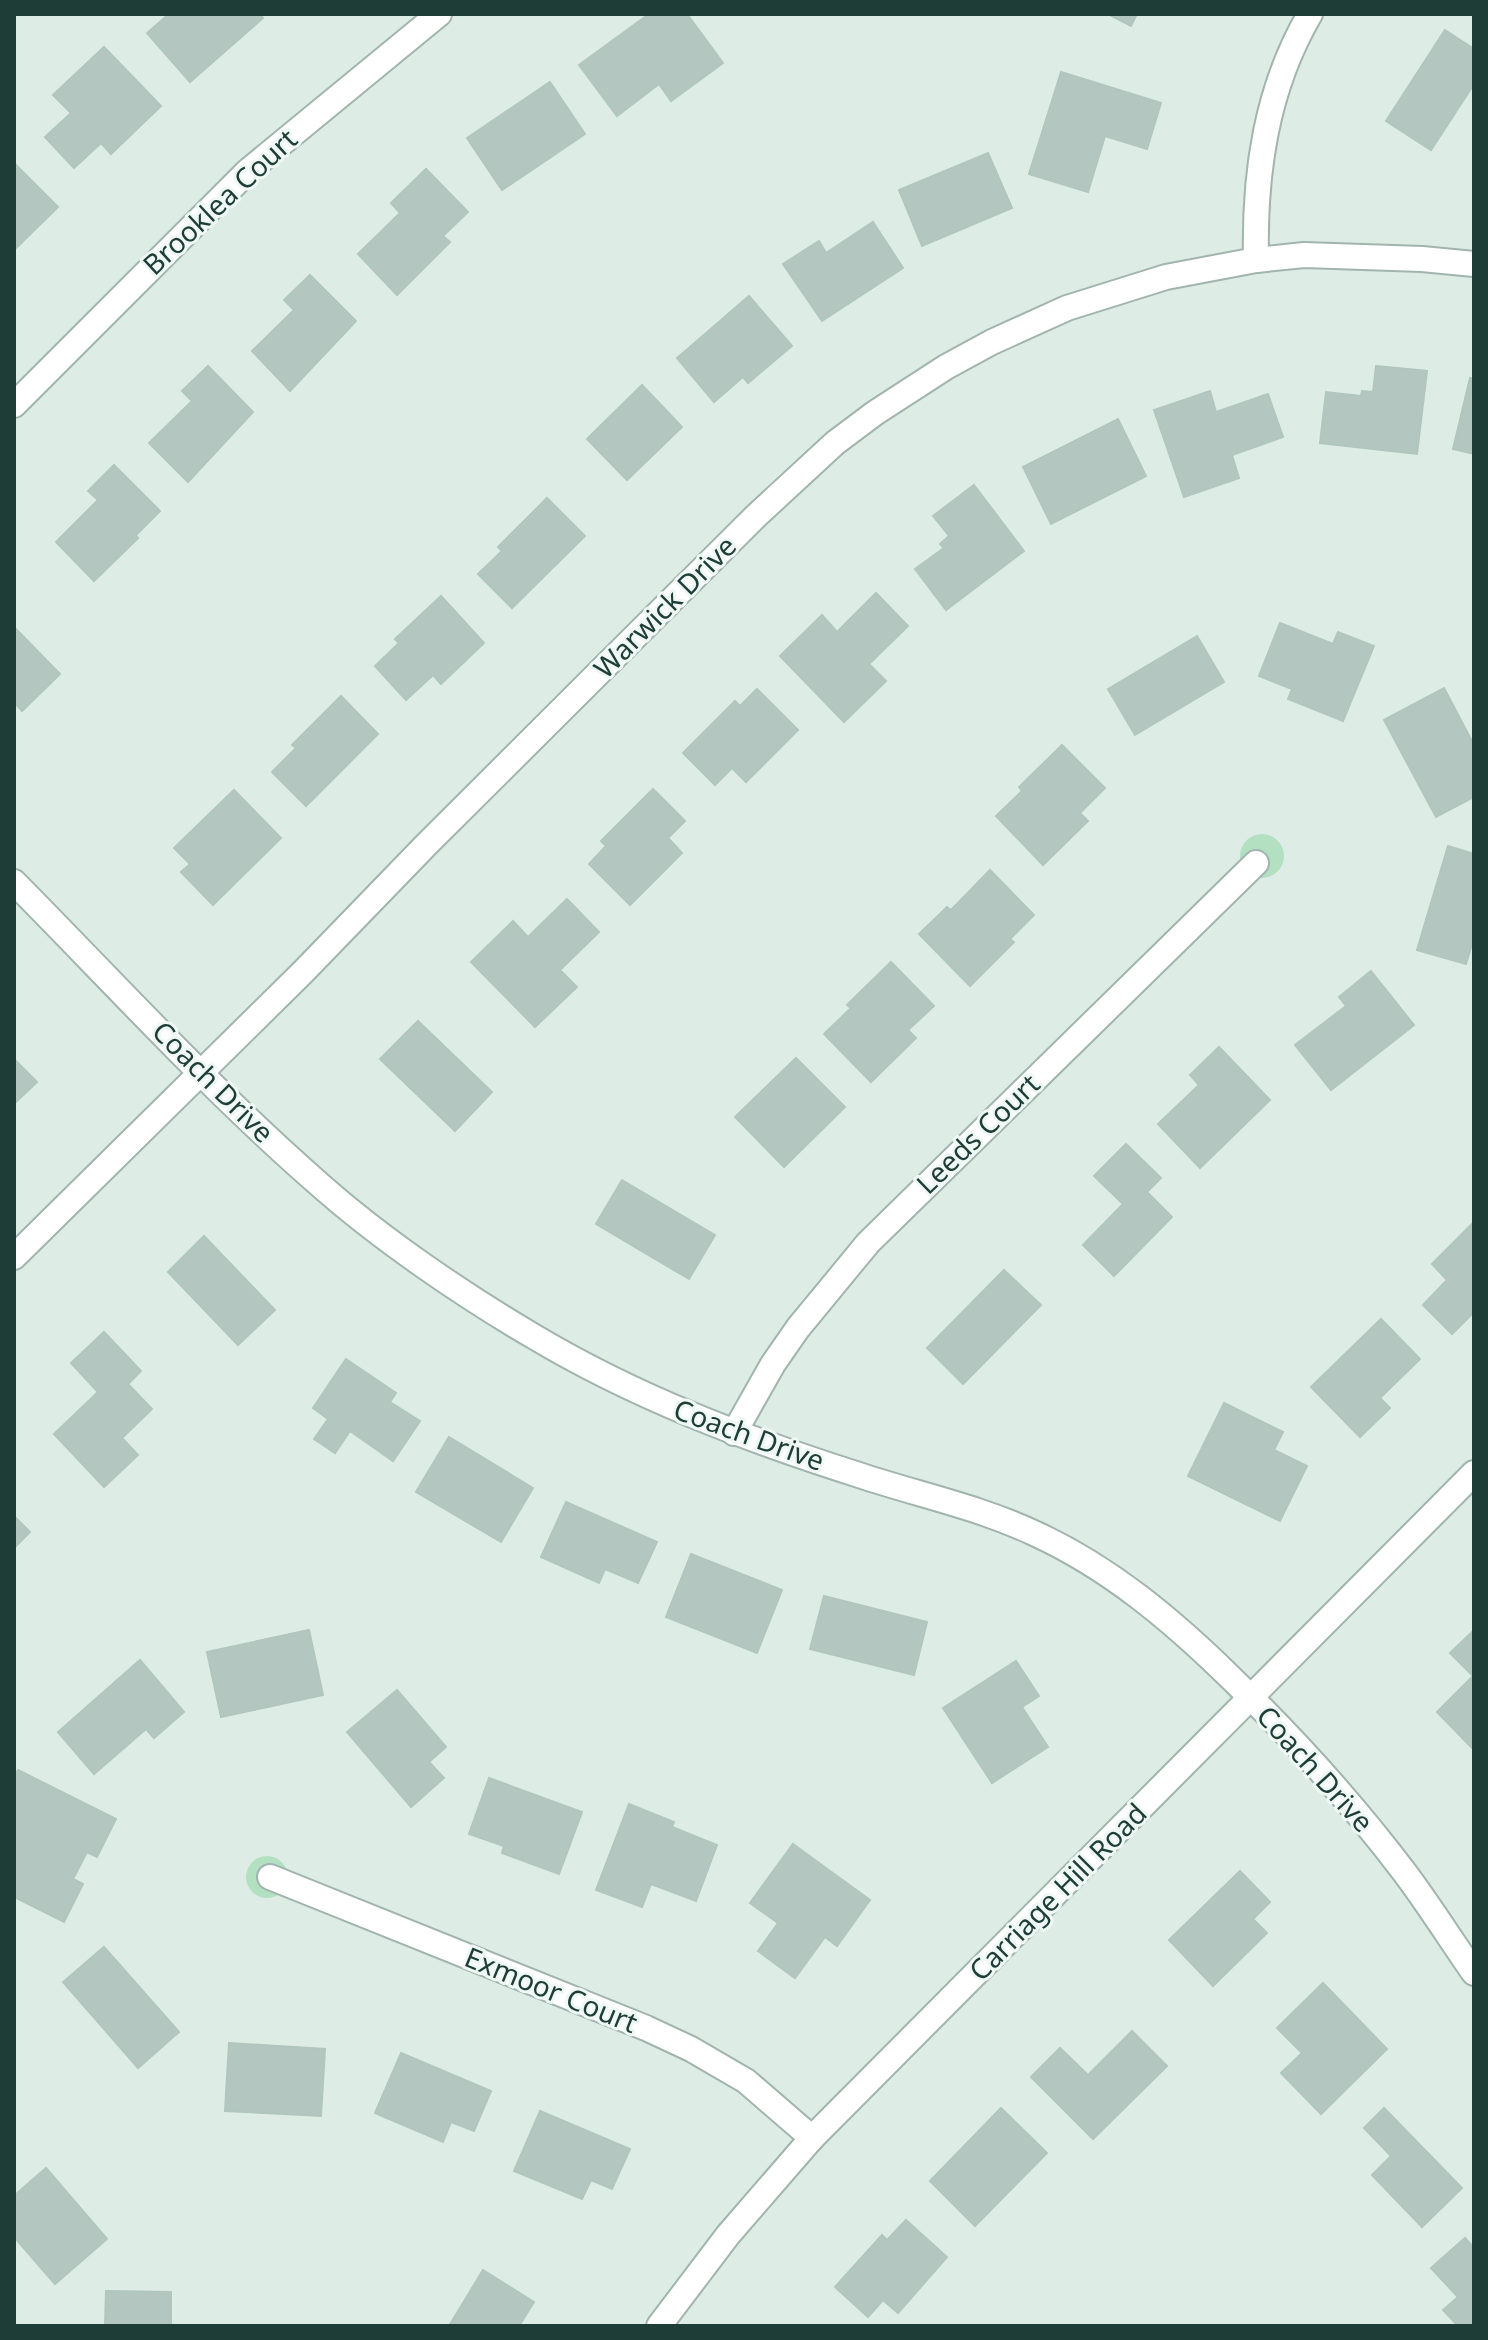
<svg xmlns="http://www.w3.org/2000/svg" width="1488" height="2340" font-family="'Noto Sans',sans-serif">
<rect width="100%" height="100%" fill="#deece6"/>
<g fill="#b4e0c2">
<circle cx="1262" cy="856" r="22"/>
<circle cx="267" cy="1877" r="21"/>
</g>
<g fill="#b3c7c0" stroke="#b0c6be" stroke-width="2">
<path d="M 169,14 L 259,14 L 263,18 L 190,82 L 147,33 Z"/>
<path d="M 649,14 L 687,14 L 723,63 L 671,101 L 659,84 L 617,116 L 579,65 Z"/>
<path d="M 1108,14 L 1137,14 L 1131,26 Z"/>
<path d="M 1445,30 L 1474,49 L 1474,84 L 1431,150 L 1386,121 Z"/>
<path d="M 104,47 L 161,106 L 111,154 L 101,143 L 74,168 L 45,137 L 71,113 L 53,95 Z"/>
<path d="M 1061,72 L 1161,103 L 1147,149 L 1105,136 L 1088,192 L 1029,174 Z"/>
<path d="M 550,82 L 585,134 L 502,190 L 467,138 Z"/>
<path d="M 988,153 L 1012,208 L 922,246 L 899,190 Z"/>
<path d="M 14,163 L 58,207 L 14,250 Z"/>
<path d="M 426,169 L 468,212 L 443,236 L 450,242 L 397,295 L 358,254 L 400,213 L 391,203 Z"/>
<path d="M 873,222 L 903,268 L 822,321 L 783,264 L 819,241 L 826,253 Z"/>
<path d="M 310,275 L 356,321 L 290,391 L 252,351 L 294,310 L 284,300 Z"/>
<path d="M 749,296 L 792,346 L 748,383 L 743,377 L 714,402 L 677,358 Z"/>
<path d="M 208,366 L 253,412 L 188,482 L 149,443 L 192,401 L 182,391 Z"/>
<path d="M 1376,366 L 1427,371 L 1417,454 L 1320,443 L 1326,392 L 1361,396 L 1362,391 L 1373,392 Z"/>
<path d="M 1470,378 L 1474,379 L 1474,454 L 1453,449 Z"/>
<path d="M 642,385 L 682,427 L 627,480 L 587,439 Z"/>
<path d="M 1210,391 L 1216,412 L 1268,394 L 1283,437 L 1232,455 L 1239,478 L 1184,497 L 1154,410 Z"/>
<path d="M 1118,419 L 1146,476 L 1051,524 L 1023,467 Z"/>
<path d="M 114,465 L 160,511 L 136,535 L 138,538 L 94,581 L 56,542 L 98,500 L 88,491 Z"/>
<path d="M 974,485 L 1024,551 L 946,610 L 915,569 L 944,548 L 940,544 L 949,536 L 933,516 Z"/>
<path d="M 547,498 L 585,536 L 512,608 L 478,574 L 502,551 L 498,547 Z"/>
<path d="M 876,593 L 908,626 L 869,664 L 886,681 L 844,722 L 780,656 L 822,615 L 837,632 Z"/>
<path d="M 441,596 L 484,643 L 441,684 L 433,675 L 406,700 L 375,666 L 399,643 L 395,639 Z"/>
<path d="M 1280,623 L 1333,644 L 1338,632 L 1374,646 L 1343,721 L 1288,699 L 1292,689 L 1259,676 Z"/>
<path d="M 14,627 L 60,674 L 22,711 L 14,702 Z"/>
<path d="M 1197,636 L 1224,682 L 1135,735 L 1108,689 Z"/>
<path d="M 1444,688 L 1474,745 L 1474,797 L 1436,817 L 1384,720 Z"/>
<path d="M 757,689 L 798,730 L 746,782 L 732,768 L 715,785 L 683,753 L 735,701 L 740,706 Z"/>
<path d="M 341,696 L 378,734 L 306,806 L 272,772 L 296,748 L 292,745 Z"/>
<path d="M 1062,745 L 1105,788 L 1080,813 L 1088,821 L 1043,865 L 996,816 L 1022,791 L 1019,787 Z"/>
<path d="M 653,789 L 685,821 L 668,838 L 682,853 L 630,905 L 589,864 L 606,846 L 601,841 Z"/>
<path d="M 234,790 L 281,838 L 213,905 L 181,872 L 190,864 L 174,848 Z"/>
<path d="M 1448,846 L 1474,854 L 1474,937 L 1466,964 L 1417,950 Z"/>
<path d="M 990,870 L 1034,915 L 1010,939 L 1014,942 L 970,986 L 919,934 L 947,907 L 951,910 Z"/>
<path d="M 567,899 L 599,932 L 560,970 L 577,987 L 535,1027 L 471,962 L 513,921 L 528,937 Z"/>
<path d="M 891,962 L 934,1006 L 908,1030 L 916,1038 L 871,1082 L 824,1034 L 851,1008 L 847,1005 Z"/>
<path d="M 1371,971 L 1414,1025 L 1331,1090 L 1295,1045 L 1346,1006 L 1339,997 Z"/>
<path d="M 418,1021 L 492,1092 L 455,1131 L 380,1059 Z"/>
<path d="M 1219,1047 L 1270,1100 L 1200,1168 L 1158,1124 L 1199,1085 L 1190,1075 Z"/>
<path d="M 796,1058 L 845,1107 L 784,1167 L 735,1117 Z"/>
<path d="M 14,1059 L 37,1082 L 14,1104 Z"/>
<path d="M 1126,1144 L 1161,1178 L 1147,1192 L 1172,1217 L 1114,1276 L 1083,1245 L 1123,1204 L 1094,1176 Z"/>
<path d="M 622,1180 L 715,1235 L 689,1279 L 596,1224 Z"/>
<path d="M 1474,1222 L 1474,1312 L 1452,1334 L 1423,1305 L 1447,1280 L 1432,1264 Z"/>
<path d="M 204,1236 L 275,1310 L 238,1345 L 168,1272 Z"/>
<path d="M 1004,1270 L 1041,1305 L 963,1384 L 927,1348 Z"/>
<path d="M 1381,1319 L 1420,1359 L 1380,1398 L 1390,1408 L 1360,1437 L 1311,1387 Z"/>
<path d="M 104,1332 L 141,1371 L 128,1384 L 152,1409 L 122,1438 L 138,1455 L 104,1487 L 54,1434 L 98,1392 L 71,1363 Z"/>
<path d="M 346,1359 L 396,1393 L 390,1402 L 420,1421 L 393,1461 L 350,1431 L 335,1453 L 314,1439 L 328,1419 L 313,1408 Z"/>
<path d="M 1224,1403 L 1283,1432 L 1274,1450 L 1307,1466 L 1280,1521 L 1188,1476 Z"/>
<path d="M 449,1437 L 533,1488 L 501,1542 L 416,1492 Z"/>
<path d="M 566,1502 L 657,1542 L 638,1583 L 605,1569 L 599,1583 L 541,1557 Z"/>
<path d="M 14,1516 L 30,1532 L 14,1548 Z"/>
<path d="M 691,1554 L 782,1590 L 757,1653 L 666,1617 Z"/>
<path d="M 824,1596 L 927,1622 L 914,1675 L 810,1649 Z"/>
<path d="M 309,1630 L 323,1695 L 221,1717 L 207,1652 Z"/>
<path d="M 1474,1630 L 1474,1750 L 1437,1712 L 1473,1676 L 1450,1653 Z"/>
<path d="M 140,1660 L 184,1712 L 154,1738 L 146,1729 L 94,1774 L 58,1732 Z"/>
<path d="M 1016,1661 L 1039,1696 L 1022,1707 L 1048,1747 L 992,1783 L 943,1708 Z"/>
<path d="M 397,1690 L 446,1747 L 429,1762 L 444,1778 L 411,1807 L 347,1732 Z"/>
<path d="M 18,1770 L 116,1819 L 97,1857 L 87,1852 L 73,1879 L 83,1884 L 64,1922 L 14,1897 L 14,1778 Z"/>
<path d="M 489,1778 L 582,1812 L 559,1874 L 502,1853 L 504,1846 L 469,1834 Z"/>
<path d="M 629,1804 L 674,1822 L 672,1827 L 717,1845 L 696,1901 L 651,1884 L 642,1907 L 596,1890 Z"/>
<path d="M 793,1844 L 870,1900 L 837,1946 L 825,1937 L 795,1978 L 758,1951 L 778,1923 L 750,1903 Z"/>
<path d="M 1240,1871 L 1270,1902 L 1253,1919 L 1267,1933 L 1213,1986 L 1169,1940 Z"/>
<path d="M 104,1947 L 179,2032 L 138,2068 L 63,1982 Z"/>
<path d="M 1323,1983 L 1387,2049 L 1321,2114 L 1281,2073 L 1302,2053 L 1277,2028 Z"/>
<path d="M 1132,2031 L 1167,2066 L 1093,2139 L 1031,2077 L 1060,2048 L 1088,2075 Z"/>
<path d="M 229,2043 L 325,2049 L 321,2116 L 225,2111 Z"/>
<path d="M 401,2053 L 491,2091 L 474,2131 L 451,2122 L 443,2142 L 375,2113 Z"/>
<path d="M 1001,2108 L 1047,2153 L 975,2226 L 930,2181 Z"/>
<path d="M 1384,2108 L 1462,2188 L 1422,2227 L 1372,2175 L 1391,2156 L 1364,2128 Z"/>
<path d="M 540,2111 L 630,2149 L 612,2189 L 591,2180 L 582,2199 L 514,2171 Z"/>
<path d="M 46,2168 L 107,2239 L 55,2284 L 14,2237 L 14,2196 Z"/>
<path d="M 906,2220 L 947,2257 L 898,2313 L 883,2300 L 868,2317 L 835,2287 L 882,2235 L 887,2240 Z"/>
<path d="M 1465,2238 L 1474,2248 L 1474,2326 L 1458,2326 L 1443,2310 L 1458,2297 L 1431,2268 Z"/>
<path d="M 483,2270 L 534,2302 L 519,2326 L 449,2326 Z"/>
<path d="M 106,2291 L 171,2292 L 171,2326 L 105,2326 Z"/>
</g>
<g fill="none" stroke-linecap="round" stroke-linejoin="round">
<g stroke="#a1b4ae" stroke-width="28">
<g id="minor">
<path d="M 1256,260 C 1254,174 1266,89 1310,14"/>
<path d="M 14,405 L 248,171 L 439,14"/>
<path d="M 14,882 C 115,984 212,1091 320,1185 C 381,1239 463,1295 533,1336 C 635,1397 746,1439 859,1475 C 919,1495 979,1507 1036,1534 C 1110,1568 1173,1621 1231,1678 C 1293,1738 1352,1803 1405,1873 C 1429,1905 1451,1940 1474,1973"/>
<path d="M 14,1257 L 303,972 L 425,846 L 756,516 L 835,443 L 875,413 L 946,367 L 992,342 L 1067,308 L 1166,277 L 1256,260 L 1304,255 L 1422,259 L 1474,264"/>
<path d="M 734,1433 L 773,1364 L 798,1328 L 868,1243 L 1256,863"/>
<path d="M 270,1877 L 646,2028 L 691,2049 L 746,2081 L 812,2138"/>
<path d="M 659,2326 L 728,2235 L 812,2138 L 1474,1473"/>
</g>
</g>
<use href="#minor" stroke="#fff" stroke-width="24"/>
</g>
<g text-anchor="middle" stroke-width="6" stroke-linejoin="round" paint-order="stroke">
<g font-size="28" fill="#1e3d36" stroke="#eff8f4">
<text transform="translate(220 202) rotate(-43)" y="10">Brooklea Court</text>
<text transform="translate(665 607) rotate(-45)" y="10">Warwick Drive</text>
<text transform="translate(213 1082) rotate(45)" y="10">Coach Drive</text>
<text transform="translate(978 1134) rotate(-44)" y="10">Leeds Court</text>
<text transform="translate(749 1435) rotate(20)" y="10">Coach Drive</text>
<text transform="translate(1315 1769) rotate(48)" y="10">Coach Drive</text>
<text transform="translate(1058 1892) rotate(-45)" y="10">Carriage Hill Road</text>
<text transform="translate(551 1990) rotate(22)" y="10">Exmoor Court</text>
</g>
</g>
<rect width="1488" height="2340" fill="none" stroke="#1e3d36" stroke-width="32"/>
</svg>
